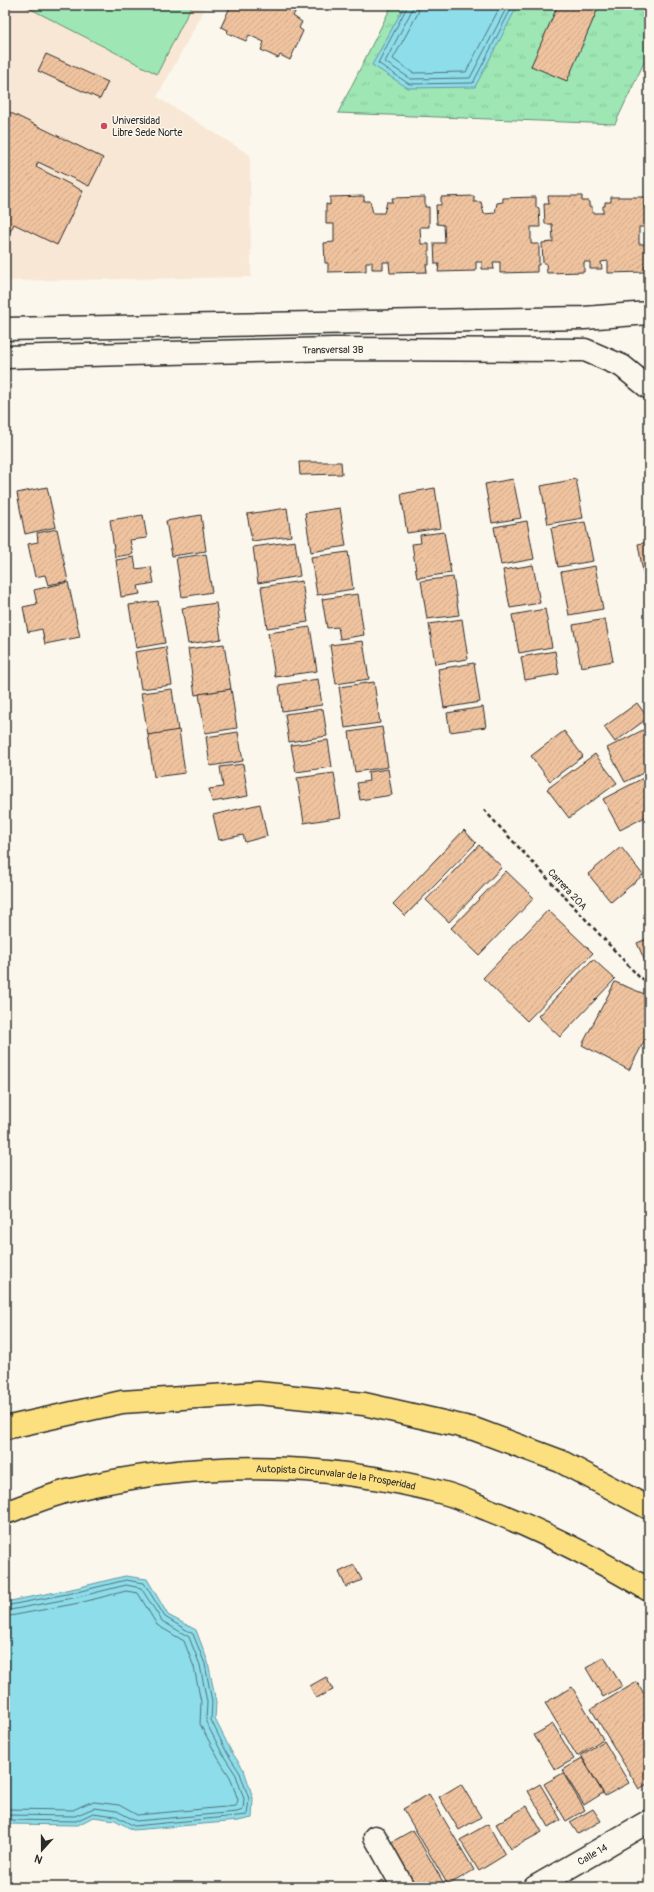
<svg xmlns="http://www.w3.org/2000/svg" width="654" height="1892" font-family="Pangolin,sans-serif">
<defs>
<pattern id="grass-tufts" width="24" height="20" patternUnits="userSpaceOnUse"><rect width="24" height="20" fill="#9ee7b5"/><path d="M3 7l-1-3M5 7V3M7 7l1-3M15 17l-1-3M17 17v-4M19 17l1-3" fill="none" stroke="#88c69c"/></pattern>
<pattern id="building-hatch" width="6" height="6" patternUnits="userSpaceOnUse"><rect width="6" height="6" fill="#f0c39f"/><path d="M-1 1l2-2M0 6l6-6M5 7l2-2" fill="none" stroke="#cea889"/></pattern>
</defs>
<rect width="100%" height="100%" fill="#fbf7ec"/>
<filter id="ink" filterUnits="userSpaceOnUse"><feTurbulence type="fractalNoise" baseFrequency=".025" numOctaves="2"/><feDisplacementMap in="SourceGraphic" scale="8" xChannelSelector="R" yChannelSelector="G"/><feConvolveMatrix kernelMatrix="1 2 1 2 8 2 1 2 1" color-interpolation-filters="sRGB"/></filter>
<g filter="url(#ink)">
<path fill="#f8e7d5" d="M 5,5 L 207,5 L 157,97 L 250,155 L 251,277 L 5,281 Z"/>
<path fill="url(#grass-tufts)" stroke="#648970" d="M 392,5 L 649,5 L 649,52 L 615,124 L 338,113 Z"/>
<path fill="#9ee7b5" stroke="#648970" d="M 23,5 L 192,5 L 157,74 Z"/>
<g fill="#8dddea" stroke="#66969e">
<path d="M 405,5 L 518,5 L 475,87 L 408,88 L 372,65 Z"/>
<path d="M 125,1576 L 147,1579 L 168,1615 L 196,1630 L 208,1662 L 216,1702 L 215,1719 L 231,1751 L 244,1770 L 253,1798 L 252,1818 L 238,1821 L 133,1830 L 115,1820 L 93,1817 L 78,1825 L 5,1824 L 5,1602 L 76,1588 Z"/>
</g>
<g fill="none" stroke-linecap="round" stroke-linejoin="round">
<g stroke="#527277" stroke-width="1">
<path d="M 408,5 L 378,63 L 409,84 L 473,83 L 513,5"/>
<path d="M 413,5 L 412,10 L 385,62 L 411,79 L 470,78 L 508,5"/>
<path d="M 419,5 L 418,13 L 393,59 L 413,73 L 466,72 L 501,5"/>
<path d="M 5,1606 L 77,1592 L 126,1580 L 144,1583 L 165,1617 L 193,1634 L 205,1664 L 212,1702 L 211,1720 L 227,1753 L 240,1773 L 249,1799 L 247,1815 L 134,1826 L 116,1816 L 93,1813 L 76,1821 L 5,1820"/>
<path d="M 5,1611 L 78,1597 L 126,1585 L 141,1588 L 162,1621 L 189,1637 L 200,1665 L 207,1702 L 206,1722 L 223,1755 L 236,1775 L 244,1799 L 243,1810 L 237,1812 L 136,1821 L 117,1811 L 94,1808 L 75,1816 L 5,1815"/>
<path d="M 5,1617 L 79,1603 L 126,1591 L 138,1593 L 157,1625 L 184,1641 L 194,1667 L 201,1702 L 200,1724 L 218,1758 L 230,1777 L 238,1800 L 236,1806 L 137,1815 L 119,1805 L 94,1802 L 88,1803 L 73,1810 L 5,1809"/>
</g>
</g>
<g fill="url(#building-hatch)" stroke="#2b2b2b">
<path d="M 231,5 L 312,5 L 310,9 L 305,7 L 304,9 L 298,6 L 293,16 L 302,22 L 299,28 L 303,31 L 290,60 L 280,55 L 278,58 L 261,50 L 264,42 L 249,35 L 246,41 L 227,33 L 228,30 L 221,27 Z"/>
<path d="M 558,5 L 599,6 L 567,81 L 531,66 Z"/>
<path d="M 46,54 L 108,82 L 100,99 L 38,71 Z"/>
<path d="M 5,110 L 103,158 L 89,186 L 38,162 L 36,167 L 83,191 L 57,245 L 14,224 L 5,241 Z"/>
<path d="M 364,196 L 364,201 L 370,201 L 373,213 L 384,213 L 387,202 L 393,202 L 392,198 L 425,197 L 425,207 L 429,207 L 429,227 L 420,227 L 421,244 L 429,244 L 429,265 L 426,265 L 427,272 L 390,273 L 389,262 L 383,262 L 383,269 L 372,269 L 372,262 L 366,262 L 366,271 L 328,272 L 328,263 L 325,263 L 324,243 L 334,242 L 334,224 L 326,224 L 326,204 L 330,205 L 330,197 Z"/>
<path d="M 474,196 L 474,202 L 481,202 L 484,214 L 495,213 L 497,203 L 503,202 L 503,198 L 536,197 L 536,207 L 539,208 L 540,227 L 531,227 L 531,244 L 539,244 L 539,265 L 537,265 L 537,272 L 500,273 L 500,262 L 493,262 L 494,269 L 482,269 L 482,262 L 476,262 L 476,271 L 438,272 L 439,264 L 435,264 L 434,243 L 445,243 L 444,225 L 437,224 L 436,205 L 441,205 L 441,197 Z"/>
<path d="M 548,196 L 582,196 L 582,201 L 589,201 L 589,207 L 592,206 L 592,213 L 603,213 L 603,206 L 605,206 L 605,202 L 611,202 L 611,197 L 644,197 L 644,207 L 647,207 L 648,227 L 639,227 L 639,244 L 647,244 L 648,265 L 645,265 L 645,272 L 608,273 L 608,261 L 601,262 L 602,269 L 590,269 L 590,262 L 584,262 L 584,272 L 547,273 L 546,263 L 543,263 L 542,243 L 553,242 L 552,224 L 545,224 L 544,204 L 549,204 Z"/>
<path d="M 299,462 L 341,462 L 342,474 L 300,475 Z"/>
<path d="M 513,479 L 521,518 L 492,523 L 485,484 Z"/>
<path d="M 576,479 L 583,518 L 548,524 L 541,486 Z"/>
<path d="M 47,487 L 56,527 L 25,534 L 17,493 Z"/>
<path d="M 435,488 L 441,528 L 407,533 L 401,494 Z"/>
<path d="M 287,508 L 291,536 L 252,541 L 247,514 Z"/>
<path d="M 340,508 L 346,546 L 311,552 L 305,513 Z"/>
<path d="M 143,515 L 147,538 L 130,540 L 133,554 L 115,557 L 110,520 Z"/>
<path d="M 201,515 L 206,551 L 172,556 L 166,521 Z"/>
<path d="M 527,521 L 534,559 L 501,565 L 494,527 Z"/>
<path d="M 585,522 L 593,561 L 558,567 L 551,528 Z"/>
<path d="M 57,529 L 68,581 L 48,585 L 45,575 L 35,577 L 28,544 L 38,542 L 37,533 Z"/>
<path d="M 444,532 L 451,573 L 417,578 L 412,544 L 421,543 L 420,535 Z"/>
<path d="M 295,541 L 300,576 L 258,583 L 253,547 Z"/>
<path d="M 649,542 L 649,577 L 644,578 L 638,544 Z"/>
<path d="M 348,552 L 353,589 L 317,595 L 311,557 Z"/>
<path d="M 206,554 L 212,592 L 182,597 L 176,558 Z"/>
<path d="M 134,557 L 136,569 L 151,567 L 154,583 L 138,586 L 140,594 L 121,597 L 116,560 Z"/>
<path d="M 533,565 L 540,603 L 510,608 L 503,570 Z"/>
<path d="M 595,566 L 603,609 L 569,615 L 561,572 Z"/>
<path d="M 453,577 L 459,615 L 427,619 L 421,581 Z"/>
<path d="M 302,581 L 308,622 L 267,628 L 261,587 Z"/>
<path d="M 68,582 L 80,637 L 45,644 L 42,629 L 28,632 L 23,607 L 37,604 L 34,590 Z"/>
<path d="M 358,594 L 364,635 L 340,639 L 338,627 L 327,628 L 322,599 Z"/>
<path d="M 158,601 L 165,643 L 136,648 L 129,605 Z"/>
<path d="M 216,603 L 221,639 L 188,644 L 182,608 Z"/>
<path d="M 545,609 L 552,647 L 519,653 L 512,615 Z"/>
<path d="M 462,619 L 468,659 L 435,664 L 429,624 Z"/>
<path d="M 605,619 L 613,661 L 581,667 L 573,625 Z"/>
<path d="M 310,627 L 317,671 L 275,677 L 268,633 Z"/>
<path d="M 363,641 L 369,679 L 336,684 L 330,645 Z"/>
<path d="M 224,644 L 231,689 L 195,695 L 188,649 Z"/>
<path d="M 166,647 L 172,685 L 141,689 L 135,652 Z"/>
<path d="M 555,651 L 559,674 L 525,680 L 521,657 Z"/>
<path d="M 474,663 L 480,702 L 444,708 L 438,669 Z"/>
<path d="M 318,679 L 322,705 L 282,711 L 279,685 Z"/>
<path d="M 374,682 L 380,723 L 345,728 L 339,687 Z"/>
<path d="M 172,689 L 178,731 L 148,735 L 141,693 Z"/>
<path d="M 231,689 L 237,728 L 205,733 L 199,694 Z"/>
<path d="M 637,703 L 648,718 L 615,742 L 604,727 Z"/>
<path d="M 483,707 L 486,727 L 450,732 L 447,713 Z"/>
<path d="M 323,709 L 327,736 L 289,742 L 285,714 Z"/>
<path d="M 382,727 L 388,767 L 355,772 L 349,732 Z"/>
<path d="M 649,727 L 649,770 L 625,782 L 607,748 Z"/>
<path d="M 179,730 L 185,773 L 154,777 L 148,735 Z"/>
<path d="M 564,731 L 583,756 L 550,781 L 531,756 Z"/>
<path d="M 238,732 L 243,761 L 210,766 L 206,737 Z"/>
<path d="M 328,740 L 332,767 L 296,772 L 291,745 Z"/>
<path d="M 595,754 L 617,783 L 569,818 L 547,789 Z"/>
<path d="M 243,764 L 248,796 L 212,802 L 209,789 L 223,787 L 220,767 Z"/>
<path d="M 388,769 L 392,795 L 360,800 L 357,783 L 369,781 L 368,772 Z"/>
<path d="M 334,773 L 341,817 L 304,823 L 297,778 Z"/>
<path d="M 649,775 L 649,815 L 620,830 L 603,799 Z"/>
<path d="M 260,804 L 267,836 L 245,842 L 243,835 L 219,840 L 213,815 Z"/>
<path d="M 464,830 L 476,843 L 405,916 L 393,904 Z"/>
<path d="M 479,845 L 502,867 L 449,922 L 426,900 Z"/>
<path d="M 621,847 L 643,875 L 611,902 L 588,874 Z"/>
<path d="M 506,871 L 534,898 L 479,955 L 451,928 Z"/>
<path d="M 548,910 L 593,953 L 527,1021 L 483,978 Z"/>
<path d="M 649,938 L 649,968 L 648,968 L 637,943 Z"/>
<path d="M 593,959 L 615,979 L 560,1037 L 538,1016 Z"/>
<path d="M 615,982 L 647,995 L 649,1032 L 629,1070 L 582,1045 Z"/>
<path d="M 354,1565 L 362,1580 L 346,1587 L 339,1572 Z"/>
<path d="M 604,1657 L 622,1686 L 603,1697 L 586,1668 Z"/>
<path d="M 326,1677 L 333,1690 L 316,1698 L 310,1686 Z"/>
<path d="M 637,1682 L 649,1702 L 649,1783 L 639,1789 L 591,1709 Z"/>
<path d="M 572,1687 L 603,1739 L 577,1756 L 545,1703 Z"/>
<path d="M 553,1724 L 574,1759 L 555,1770 L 534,1735 Z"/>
<path d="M 604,1741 L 629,1783 L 605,1796 L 581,1755 Z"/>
<path d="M 582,1758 L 603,1793 L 584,1805 L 562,1770 Z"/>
<path d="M 563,1773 L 585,1810 L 566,1821 L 544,1784 Z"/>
<path d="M 461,1784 L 481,1817 L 459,1830 L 439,1797 Z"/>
<path d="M 540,1784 L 561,1820 L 549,1827 L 528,1791 Z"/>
<path d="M 429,1794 L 474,1870 L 448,1885 L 403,1809 Z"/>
<path d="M 527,1806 L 542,1832 L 511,1849 L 496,1824 Z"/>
<path d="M 593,1809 L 601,1821 L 578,1834 L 570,1822 Z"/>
<path d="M 488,1824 L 505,1855 L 479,1871 L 460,1840 Z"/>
<path d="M 413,1830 L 446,1887 L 413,1887 L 388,1844 Z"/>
<path d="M 383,1880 L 387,1887 L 371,1887 Z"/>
</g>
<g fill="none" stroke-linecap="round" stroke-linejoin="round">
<g stroke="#2b2b2b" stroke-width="25">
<g id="minor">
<path d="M 5,329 L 584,318 L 649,313"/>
<path id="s1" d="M 5,357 L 335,349 L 585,350 L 622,366 L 649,388"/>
<path d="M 375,1837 L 403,1887"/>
</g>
</g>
<g stroke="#2b2b2b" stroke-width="25">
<g id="tertiary">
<path id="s2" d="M 535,1887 L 649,1821"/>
</g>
</g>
<g stroke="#2b2b2b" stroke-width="25">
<g id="trunk">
<path d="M 5,1428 L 122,1402 L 258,1393 L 364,1404 L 474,1429 L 560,1461 L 649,1508"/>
<path id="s3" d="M 5,1513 C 27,1505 50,1495 72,1490 C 194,1460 324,1461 444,1493 C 459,1497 474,1504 489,1510 C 545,1532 597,1559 649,1590"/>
</g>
</g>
<path stroke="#2b2b2b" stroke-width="2.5" stroke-dasharray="4 3" stroke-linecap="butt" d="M 484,810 L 641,979 L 649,977"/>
<use href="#minor" stroke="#fbf7ec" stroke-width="22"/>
<use href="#tertiary" stroke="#fbf7ec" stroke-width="22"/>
<use href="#trunk" stroke="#fce080" stroke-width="22"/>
</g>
</g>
<circle fill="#d1495b" stroke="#fbf7ec" stroke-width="1.5" cx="104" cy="126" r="4"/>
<g text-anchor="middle" stroke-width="3" stroke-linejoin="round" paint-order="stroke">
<g font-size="10" fill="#2b2b2b" stroke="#fbf7ec" text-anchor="start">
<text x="112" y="124">Universidad<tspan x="112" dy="12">Libre Sede Norte</tspan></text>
</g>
<g font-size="10" fill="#2b2b2b" stroke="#fbf7ec">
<text dy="4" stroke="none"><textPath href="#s1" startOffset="328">Transversal 3B</textPath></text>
<text transform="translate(568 889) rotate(47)" y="4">Carrera 20A</text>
<text dy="4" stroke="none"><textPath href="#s3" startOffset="337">Autopista Circunvalar de la Prosperidad</textPath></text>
<text dy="4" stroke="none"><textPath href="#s2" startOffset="66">Calle 14</textPath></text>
</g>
</g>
<rect width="654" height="1892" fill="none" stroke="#fbf7ec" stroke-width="20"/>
<rect x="10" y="10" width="634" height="1872" fill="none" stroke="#2b2b2b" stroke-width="1.5" filter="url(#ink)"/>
<g transform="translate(42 1850) rotate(201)" stroke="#fbf7ec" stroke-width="3" paint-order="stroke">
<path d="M0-3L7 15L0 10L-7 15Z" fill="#2b2b2b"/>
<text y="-6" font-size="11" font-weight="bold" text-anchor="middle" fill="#2b2b2b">N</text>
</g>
</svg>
